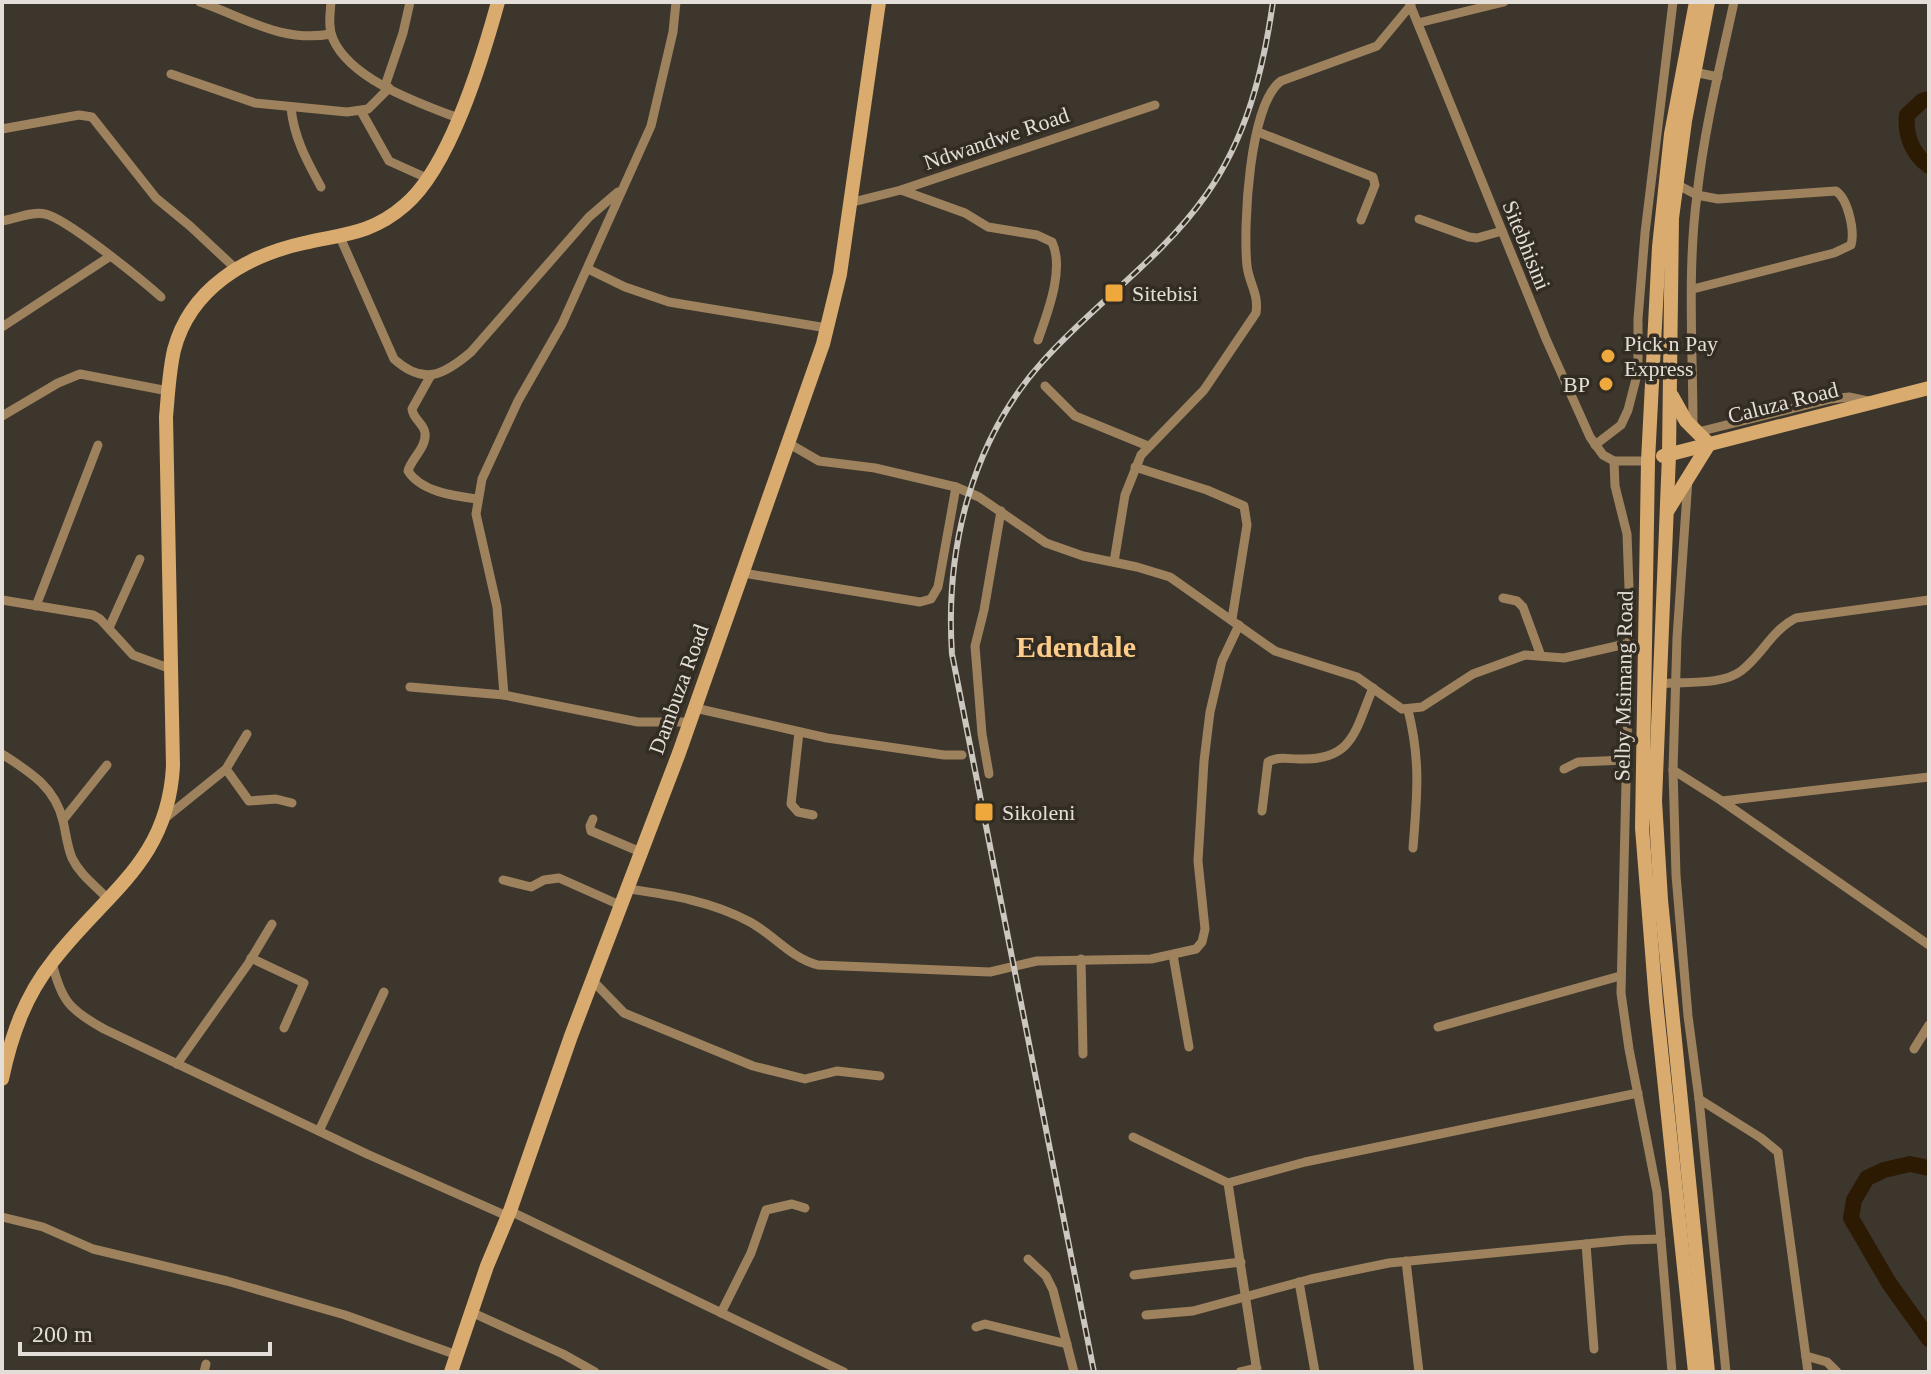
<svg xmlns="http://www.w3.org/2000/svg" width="1931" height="1374" font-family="'Times New Roman',serif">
<rect width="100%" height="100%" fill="#3d362d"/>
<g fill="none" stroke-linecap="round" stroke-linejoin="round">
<g stroke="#2c1b02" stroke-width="16">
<path d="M 1929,99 L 1922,101 L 1907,115 C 1905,135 1912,154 1929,166"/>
<path d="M 1929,1168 L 1910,1164 L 1884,1170 L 1867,1178 L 1854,1200 L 1851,1218 L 1889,1283 L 1929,1339"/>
</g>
<g stroke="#9e825d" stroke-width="9">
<path d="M 200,2 C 246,18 282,43 331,34"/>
<path d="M 331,2 C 330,15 328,27 333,39 C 351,80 419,103 458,118"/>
<path d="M 1409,2 L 1546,339 L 1590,437 L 1603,455 L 1614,461 L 1648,461"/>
<path d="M 1418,23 L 1504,2"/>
<path d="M 1694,72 L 1718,77"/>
<path d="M 171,74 L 255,103 L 347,112 L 368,109 L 389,88"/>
<path d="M 385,86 L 403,33 L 410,2"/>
<path d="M 291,108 C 294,138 307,161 321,187"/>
<path d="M 361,111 L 389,161 L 429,179"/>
<path d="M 2,129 L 79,115 L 92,117 L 156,198 L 190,226 L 235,268"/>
<path d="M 1258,132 L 1373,177 L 1375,185 L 1361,220"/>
<path d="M 1676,184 L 1697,195 L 1718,199 L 1836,191 C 1848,199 1855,231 1851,245 L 1834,253 L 1693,289"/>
<path d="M 901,190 L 965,213 L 988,227 L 1037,235 L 1052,242 C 1065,269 1047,314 1038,340"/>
<path d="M 849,203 L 901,190 L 1155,105"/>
<path d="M 1419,219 L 1469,237 L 1477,238 L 1502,231"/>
<path d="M 2,221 C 15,219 32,211 45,214 C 66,218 142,280 161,297"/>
<path d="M 340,237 L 394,359 C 424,386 444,375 471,352 L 589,217 L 618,192"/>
<path d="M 588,269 L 625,287 L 669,302 L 827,328"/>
<path d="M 2,327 L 109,257"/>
<path d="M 431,375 L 412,409 C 413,419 424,424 425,433 C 427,447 411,459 408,471 C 421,492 455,496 477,499"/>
<path d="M 1652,376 L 1638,371 L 1638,319 L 1645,233 L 1673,2"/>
<path d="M 1045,386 L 1075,416 L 1148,446"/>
<path d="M 2,416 L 58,383 L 80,374 L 168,391"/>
<path d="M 1693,428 C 1693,351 1687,271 1697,195 C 1704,130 1720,66 1734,2"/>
<path d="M 1698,432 L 1831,399 L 1849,397 L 1868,401"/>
<path d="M 788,443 L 819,461 L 875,468 L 956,487 L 979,497 L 1046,543 L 1083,556 L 1137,567 L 1170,577 L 1275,651 L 1357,677 L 1402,709 L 1422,707 L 1473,674 L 1525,655 L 1564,658 L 1630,643"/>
<path d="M 1595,445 L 1621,425 L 1628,410 L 1638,371"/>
<path d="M 1614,461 L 1615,486 L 1627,534 L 1630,615 L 1621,993 L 1629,1049 L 1657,1192 L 1672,1372"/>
<path d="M 1135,467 L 1207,490 L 1244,506 L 1247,525 L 1232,619"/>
<path d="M 1688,479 L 1677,638 L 1673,770 L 1676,875 L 1688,1016 L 1699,1099 L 1726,1372"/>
<path d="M 1114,562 L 1125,495 L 1141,455 L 1204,390 L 1256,313 C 1259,294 1249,283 1247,266 C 1243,227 1249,104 1281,81 L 1377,46 L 1411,5"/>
<path d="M 743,573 L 920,602 L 931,599 L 938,587 L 956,487"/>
<path d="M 1503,598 L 1517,601 L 1523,607 L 1541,656"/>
<path d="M 2,600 L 93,615 L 100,619 L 133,655 L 171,669"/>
<path d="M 36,606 L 98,445"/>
<path d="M 109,628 L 140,559"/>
<path d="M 1659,684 C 1683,681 1721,686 1741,671 C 1762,655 1772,630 1796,618 L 1929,600"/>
<path d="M 410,687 L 504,695 L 638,722 L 689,722"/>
<path d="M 504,695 L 497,607 L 476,514 L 482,479 L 518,401 L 562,324 L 651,126 L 673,32 L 676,2"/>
<path d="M 695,708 L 827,738 L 944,755 L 962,755"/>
<path d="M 1408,710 C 1421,761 1417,796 1413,848"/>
<path d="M 799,732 L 791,804 L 798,812 L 813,815"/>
<path d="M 2,754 C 30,772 55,787 63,821 C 66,833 67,846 72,858 C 80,875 96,886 109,900"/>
<path d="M 226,769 L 249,801 L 276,799 L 292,803"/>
<path d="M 1564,769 L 1578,762 L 1626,760"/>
<path d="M 1673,770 L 1722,801 L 1929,945"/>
<path d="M 989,774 L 982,734 L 975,646 L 984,610 L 1001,511"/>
<path d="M 1722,801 L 1929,777"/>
<path d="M 1262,811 L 1268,762 C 1277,756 1288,759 1299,759 C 1354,761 1355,730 1373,688"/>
<path d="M 164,819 L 226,769 L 247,734"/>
<path d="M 593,819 L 590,826 L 591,831 L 643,853"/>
<path d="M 63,820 L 107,765"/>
<path d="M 503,880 L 531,887 L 544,880 L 559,878 L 622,906"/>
<path d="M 629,889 C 670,895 712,901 750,922 C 774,935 791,958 818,965 L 990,972 L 1037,961 L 1151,959 L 1196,949 L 1202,942 L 1205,929 L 1198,861 L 1204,761 L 1210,712 L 1222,661 L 1239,625"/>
<path d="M 1173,955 L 1189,1047"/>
<path d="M 251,958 L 304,983 L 284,1028"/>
<path d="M 1081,959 L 1083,1054"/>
<path d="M 52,962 C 61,1001 70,1010 104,1029 L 367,1154 L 507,1216"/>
<path d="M 593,981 L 624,1013 L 753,1066 L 805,1079 L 837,1071 L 880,1076"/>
<path d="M 1438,1027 L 1620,976"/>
<path d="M 1914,1049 L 1929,1025"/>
<path d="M 177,1064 L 248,964 L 272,924"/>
<path d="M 1699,1099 L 1761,1138 L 1778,1152 L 1808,1372"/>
<path d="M 319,1131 L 384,992"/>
<path d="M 1133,1137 L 1228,1183 L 1305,1162 L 1638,1093"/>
<path d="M 1228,1183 L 1257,1372"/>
<path d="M 510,1211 L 844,1372"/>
<path d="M 2,1217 L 43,1227 L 93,1249 L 227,1281 L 345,1315 L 457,1355"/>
<path d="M 1586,1244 L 1594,1349"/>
<path d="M 1028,1259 L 1046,1276 L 1053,1290 L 1074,1372"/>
<path d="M 1406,1261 L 1419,1372"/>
<path d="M 1134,1275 L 1241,1262"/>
<path d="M 1299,1282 L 1315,1372"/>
<path d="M 471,1312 L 563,1354 L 595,1372"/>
<path d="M 721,1313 L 751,1253 L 766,1210 L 792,1204 L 805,1208"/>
<path d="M 1146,1315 L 1193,1311 L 1311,1279 L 1389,1263 L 1627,1240 L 1661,1239"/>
<path d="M 976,1327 L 985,1324 L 1067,1344"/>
<path d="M 1806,1356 L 1827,1362 L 1837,1372"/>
<path d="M 204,1372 L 206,1364"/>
<path d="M 1240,1372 L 1257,1368"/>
</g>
<g stroke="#d9ab6f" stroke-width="14">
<path d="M 1663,456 L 1929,388"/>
<path d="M 1668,510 L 1709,444 L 1686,421 L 1672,396"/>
<path d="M 2,1079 C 11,1036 25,996 53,961 C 105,893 168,862 173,766 L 166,417 C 168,395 169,372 174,350 C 190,289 245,256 304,243 C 343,234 372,234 405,205 C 450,167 482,60 498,2"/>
<path d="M 451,1372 L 487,1266 L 510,1211 L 571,1036 L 679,753 L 823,344 L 840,274 L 879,2"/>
<path d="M 1695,1372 L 1656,1002 L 1642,828 L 1648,461 L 1659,247 L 1671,134 L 1696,2"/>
<path d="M 1708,1372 L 1661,900 L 1655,801 L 1669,455 L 1672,218 L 1685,121 L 1708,2"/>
</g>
<g stroke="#ccc7c0" stroke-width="6">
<path id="rail" d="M 1094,1372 L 952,654 C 945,549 971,440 1044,360 C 1095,303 1161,259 1206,195 C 1247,137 1263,71 1273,2"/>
</g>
<use href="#rail" stroke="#332c23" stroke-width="3" stroke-dasharray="9" stroke-linecap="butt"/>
</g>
<g fill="#eea83c" stroke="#332c23" stroke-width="3">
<rect x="1104" y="283" width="20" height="20" rx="4"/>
<circle cx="1608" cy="356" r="8"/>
<circle cx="1606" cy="384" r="8"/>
<rect x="974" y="802" width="20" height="20" rx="4"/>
</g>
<g text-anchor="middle" stroke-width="7" stroke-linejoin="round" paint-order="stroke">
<g font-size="22" fill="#e3ded8" stroke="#332c23">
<text transform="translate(996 138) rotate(-19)" y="8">Ndwandwe Road</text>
<text transform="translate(1527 245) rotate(68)" y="8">Sitebhisini</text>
<text transform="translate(1783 402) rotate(-14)" y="8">Caluza Road</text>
<text transform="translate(1623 686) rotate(-89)" y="8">Selby Msimang Road</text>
<text transform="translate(678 689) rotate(-70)" y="8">Dambuza Road</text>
</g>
<g font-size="22" fill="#e3ded8" stroke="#332c23" text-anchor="start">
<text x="1132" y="301">Sitebisi</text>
<text x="1624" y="351">Pick n Pay<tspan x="1624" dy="25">Express</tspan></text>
<text x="1590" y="392" text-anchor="end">BP</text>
<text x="1002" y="820">Sikoleni</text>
</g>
<g font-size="30" font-weight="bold" fill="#fecc8a" stroke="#332c23">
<text x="1076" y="657">Edendale</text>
</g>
</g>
<rect width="1931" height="1374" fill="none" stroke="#e3ded8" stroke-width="8"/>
<path d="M20 1342v12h250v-12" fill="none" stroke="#e3ded8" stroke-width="4"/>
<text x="32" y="1342" font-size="24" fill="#e3ded8" stroke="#332c23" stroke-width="6" paint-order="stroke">200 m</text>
</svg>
